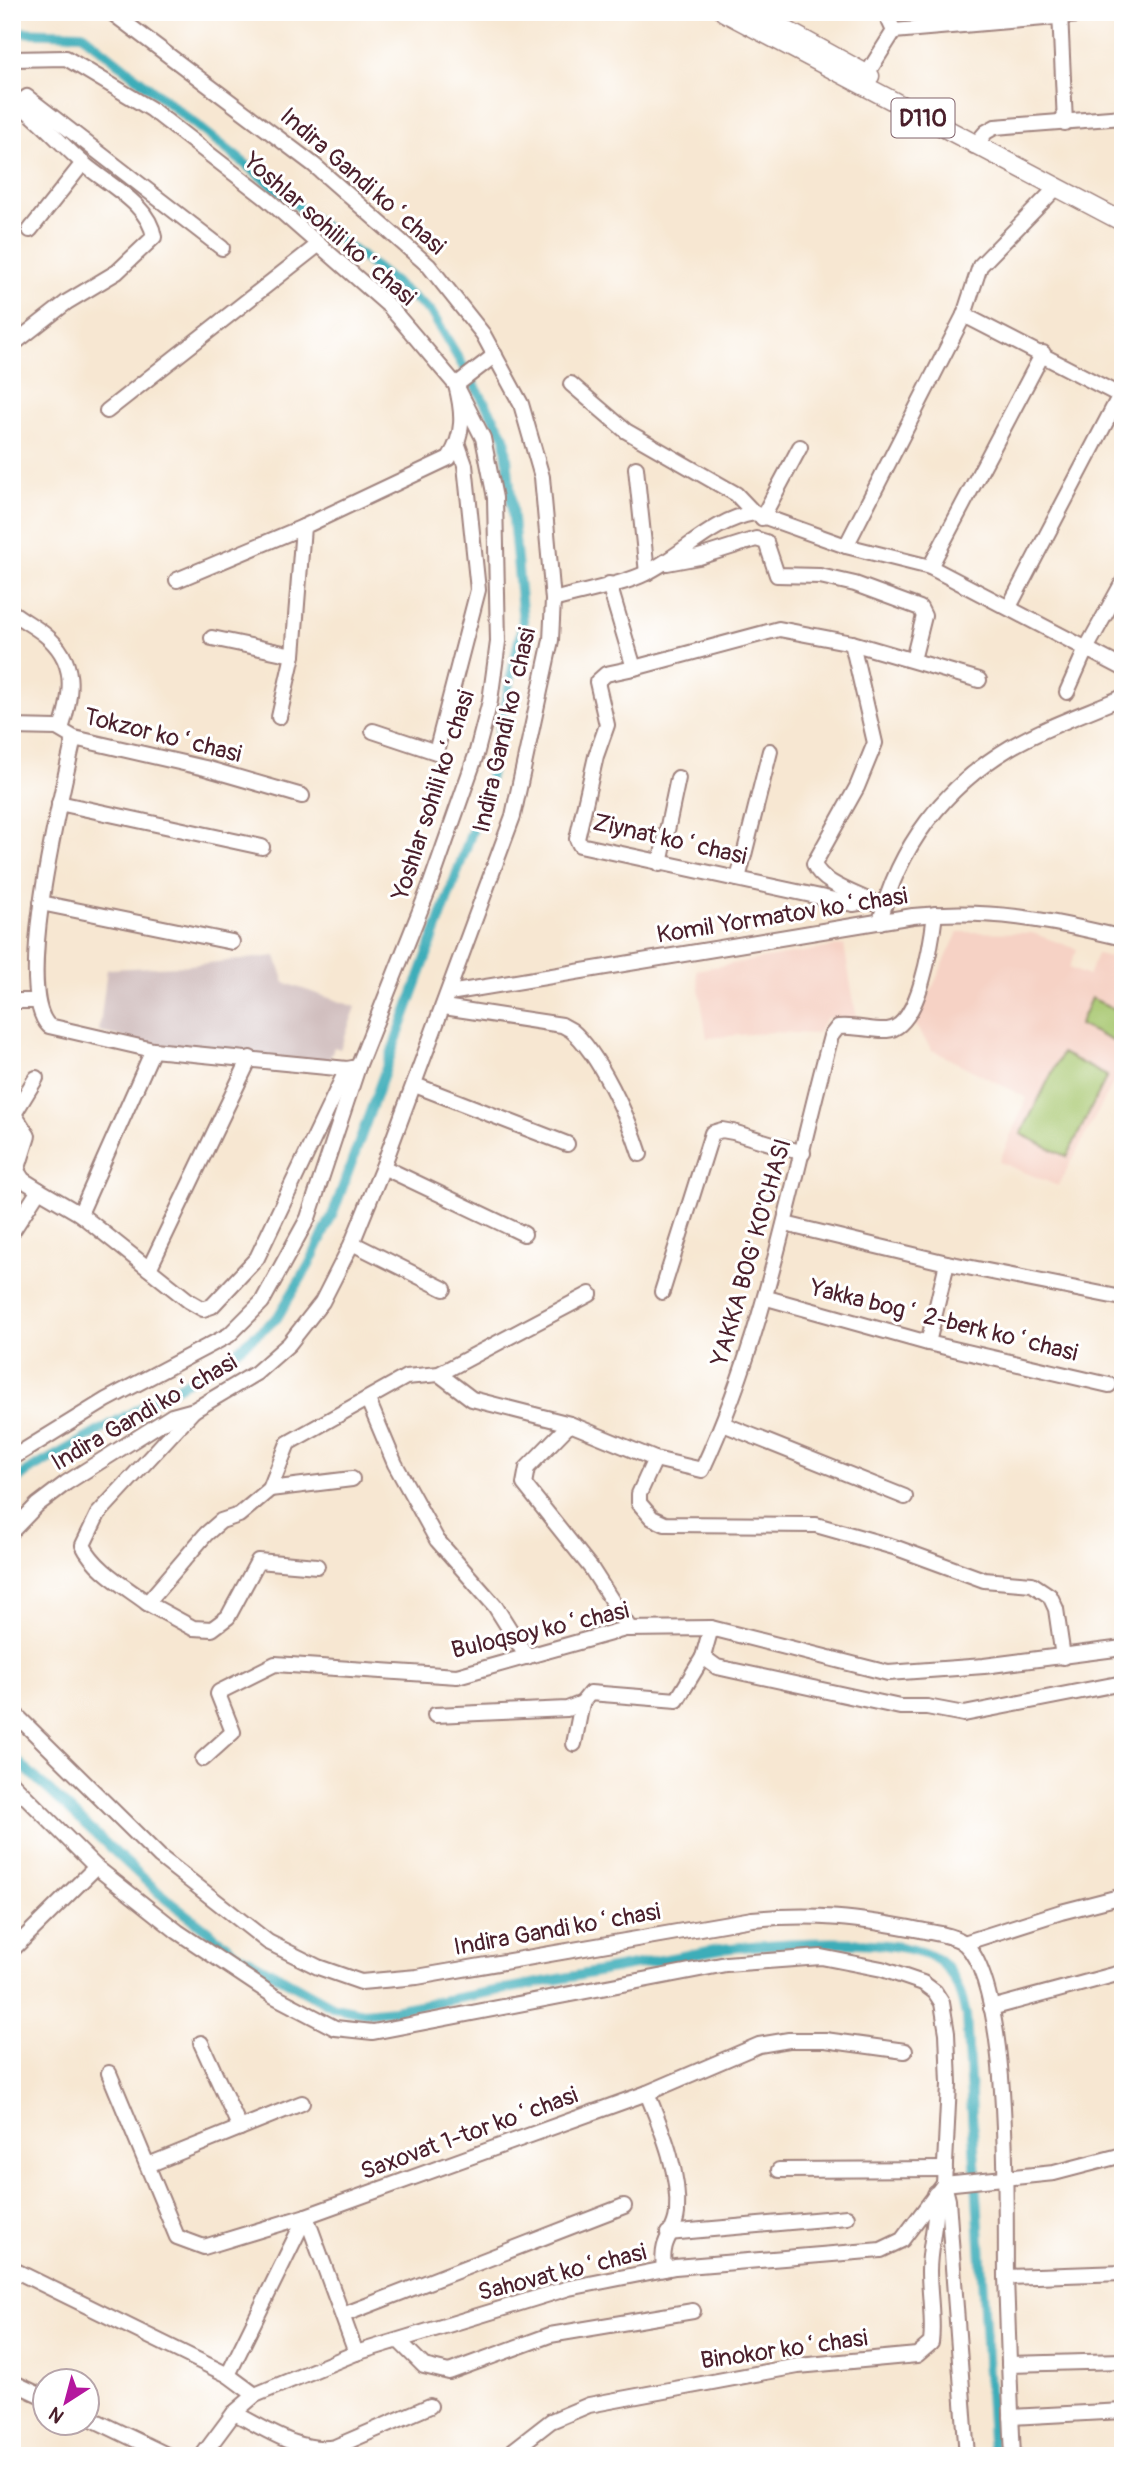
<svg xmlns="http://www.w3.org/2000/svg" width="1135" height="2468" font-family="Pangolin,sans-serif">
<rect width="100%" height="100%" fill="#fff"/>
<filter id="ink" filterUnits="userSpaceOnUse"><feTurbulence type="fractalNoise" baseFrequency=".0143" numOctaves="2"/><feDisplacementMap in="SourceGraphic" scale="14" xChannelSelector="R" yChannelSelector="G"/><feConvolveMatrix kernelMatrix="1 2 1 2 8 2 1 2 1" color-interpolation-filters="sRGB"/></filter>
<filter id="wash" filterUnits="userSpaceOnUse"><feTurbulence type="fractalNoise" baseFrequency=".00686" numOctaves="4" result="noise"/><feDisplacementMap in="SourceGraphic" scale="28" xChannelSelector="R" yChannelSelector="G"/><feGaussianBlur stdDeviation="1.57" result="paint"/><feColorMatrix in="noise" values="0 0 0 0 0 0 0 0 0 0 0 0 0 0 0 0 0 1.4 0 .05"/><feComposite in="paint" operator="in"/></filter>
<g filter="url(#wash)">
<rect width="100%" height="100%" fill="#f7e7d2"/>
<g fill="#f6d2c5">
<path d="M 958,932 L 1032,933 L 1077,949 L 1069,968 L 1088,976 L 1097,954 L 1123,960 L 1123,1065 L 1058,1186 L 999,1162 L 1027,1098 L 932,1050 L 915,1025 Z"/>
<path d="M 844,945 L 857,1019 L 826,1018 L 817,1034 L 772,1032 L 707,1038 L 696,970 Z"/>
</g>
<path fill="#d1bfbf" d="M 276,956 L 285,983 L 356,1007 L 340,1049 L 334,1047 L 329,1061 L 183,1051 L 99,1032 L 107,969 L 180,966 Z"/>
<g fill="#a7c76f" stroke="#78734d" stroke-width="2">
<path d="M 1091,998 L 1123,1013 L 1123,1046 L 1079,1025 Z"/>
<path d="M 1062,1053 L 1107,1076 L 1067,1157 L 1021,1134 Z"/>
</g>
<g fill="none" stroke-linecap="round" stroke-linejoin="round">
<g stroke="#3dadb9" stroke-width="10">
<path d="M 12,32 L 82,34 L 431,312 L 505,437 L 523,621 L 487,790 L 334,1211 L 309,1265 L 277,1318 L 223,1361 L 28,1471 L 12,1484"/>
<path d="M 12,1756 L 158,1892 L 236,1953 L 334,2007 L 364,2013 L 393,2010 L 720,1949 C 768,1944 898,1933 938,1960 C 955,1972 962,1996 966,2016 L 993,2456"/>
</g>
</g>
</g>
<g filter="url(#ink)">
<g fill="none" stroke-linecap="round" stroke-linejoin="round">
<g stroke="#a0837e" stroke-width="18">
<g id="minor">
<path d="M 885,12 L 894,31"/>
<path d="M 1060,12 L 1065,123"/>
<path d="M 12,59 L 66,58 L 151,109 L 267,199 L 389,306 L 456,385 L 483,438 L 495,498 L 498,642 L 490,701 L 476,755 L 431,883 L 358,1067 L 308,1218 L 262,1302 L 229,1335 L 106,1400 L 12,1458"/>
<path d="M 867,74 L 894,31 L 1113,12"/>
<path d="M 12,99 C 39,118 60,143 84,164 C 107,184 149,204 154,237 L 117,272 L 67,302 L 12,345"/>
<path d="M 14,107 L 27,97 L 222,248"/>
<path d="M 974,146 L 986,132 L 995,127 L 1123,117"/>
<path d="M 30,230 L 83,163"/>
<path d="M 964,315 L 1123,397"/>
<path d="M 571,384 L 626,431 L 736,494 L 754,513"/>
<path d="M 107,411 L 318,245"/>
<path d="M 636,468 L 647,573"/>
<path d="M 762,518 L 800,447"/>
<path d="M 846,546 L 964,315 L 980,266 L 1057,187"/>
<path d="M 667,563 L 699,557 L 756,539 L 766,542 L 777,575 L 820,576 L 855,584 L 920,608 L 924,616 L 913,660"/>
<path d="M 930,567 L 1043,353"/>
<path d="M 177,580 L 303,527"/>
<path d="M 609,584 L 634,668 L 779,629 L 852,643 L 979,680"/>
<path d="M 553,600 C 580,592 623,585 646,573 C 683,555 712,520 754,513 L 846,546 L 930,567 L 1123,668"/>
<path d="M 1009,607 L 1120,395"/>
<path d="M 12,612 C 22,620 34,626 44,634 C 77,660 73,692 61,729"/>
<path d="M 212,638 L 293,655 L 303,527 L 449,458 C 465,434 463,412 456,385 L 495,355"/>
<path d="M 852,643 L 875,743 L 857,787 L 814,864 C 821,883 854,893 872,902"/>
<path d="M 634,668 L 606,674 L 597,682 L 607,725 L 596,756 L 577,839 L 580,845 L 853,904 L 871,901"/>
<path d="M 1067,692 L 1086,649 L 1123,582"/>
<path d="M 279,717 L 293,655"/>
<path d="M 12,727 L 57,728 L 74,738 L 205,768 L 302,796"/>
<path d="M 373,731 L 436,752 L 478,590 L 465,465 L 458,445"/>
<path d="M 74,738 C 63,789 12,991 49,1026 L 153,1050 L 347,1069 L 358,1067"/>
<path d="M 59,803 L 262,847"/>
<path d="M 660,864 L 678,778"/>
<path d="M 738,879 L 770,751"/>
<path d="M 41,903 L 232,942"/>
<path d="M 880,922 C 898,847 944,787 1011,747 C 1045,727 1086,713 1123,697"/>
<path d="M 449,993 L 913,916 C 988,908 1050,920 1123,938"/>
<path d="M 12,1001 L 37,1001"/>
<path d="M 444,1007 L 562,1025 L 571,1030 C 599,1053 629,1119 640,1154"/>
<path d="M 36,1078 L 14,1114 L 28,1136 L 17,1171 L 23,1180 L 39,1190"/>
<path d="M 415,1085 L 567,1144"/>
<path d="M 383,1167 L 524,1234"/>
<path d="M 80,1214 L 153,1050"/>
<path d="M 785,1224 L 947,1263 L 1122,1298"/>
<path d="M 12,1232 L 39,1190 L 80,1214 L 189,1301 L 203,1309 L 212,1306 L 257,1258 L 347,1069"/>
<path d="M 352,1243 L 444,1289"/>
<path d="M 149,1269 L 250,1058"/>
<path d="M 662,1292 L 712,1133 L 722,1130 L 733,1132 L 803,1153"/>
<path d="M 767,1298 L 928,1343 L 1109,1385"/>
<path d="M 928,1343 L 947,1263"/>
<path d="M 439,1374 L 472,1399 L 570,1424 L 655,1459 L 702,1470 C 767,1331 791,1183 831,1036 L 838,1027 C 855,1025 871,1031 887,1030 C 920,1028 932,939 935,914"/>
<path d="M 368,1400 L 395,1464 L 437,1540 L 495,1606 L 527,1657"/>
<path d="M 193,1411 L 98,1514 L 83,1545 C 95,1570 126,1587 147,1603 L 206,1534 L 221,1521 L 239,1515 L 270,1489 L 288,1443 L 406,1377 L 439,1374 L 590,1294"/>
<path d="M 570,1424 L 527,1468 L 524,1484 L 591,1568 L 630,1629"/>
<path d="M 723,1424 L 905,1497"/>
<path d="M 655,1459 L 639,1494 L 639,1503 L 652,1518 L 665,1524 L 816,1525 L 894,1547 L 984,1580 L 1032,1584 L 1050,1596 L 1056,1609 L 1063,1657"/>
<path d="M 270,1489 L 352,1479"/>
<path d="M 12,1531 L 37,1505 L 66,1483 L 172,1416 L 194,1410 L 256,1373 L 289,1344 L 322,1302 L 352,1243 L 383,1167 L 513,816 L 551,640 L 553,600 L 542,477 L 521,404 L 483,334 L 429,266 L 314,165 L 111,12"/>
<path d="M 147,1603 L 193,1628 L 212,1629 L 228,1617 L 258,1561 L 317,1566"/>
<path d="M 711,1628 L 703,1657 L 717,1667 L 900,1707 L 927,1707 L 964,1714 L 1123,1683"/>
<path d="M 12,1711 L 160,1857 L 268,1942 L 318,1967 L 361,1982 L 417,1977 L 752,1919 C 815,1913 859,1918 920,1930 C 933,1933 955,1935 965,1944 C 1012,1989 1005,2208 1006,2276 C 1008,2336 1010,2396 1013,2456"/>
<path d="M 435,1715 L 567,1709 L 582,1703 L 590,1693 L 677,1700 L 703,1657"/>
<path d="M 574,1744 L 582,1703"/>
<path d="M 203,1759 L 233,1732 L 218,1694 L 219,1692 L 275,1664 L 457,1676 L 625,1629 L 711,1628 L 888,1673 L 984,1666 L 1123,1648"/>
<path d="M 12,1783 L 96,1867 L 178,1932 L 274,1996 L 335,2028 L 373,2032 L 726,1964 L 821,1957 L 882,1969 L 923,1983 L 935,1992 L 942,2003 L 947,2033 L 949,2084 L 944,2184 L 948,2200 L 967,2456"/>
<path d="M 964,1943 L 1061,1912 L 1123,1896"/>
<path d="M 12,1950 L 96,1867"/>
<path d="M 991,2008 L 1117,1974"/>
<path d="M 201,2043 L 240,2128"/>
<path d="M 109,2073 L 177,2237 L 204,2247 L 306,2216"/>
<path d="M 647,2093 C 662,2130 680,2172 677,2213 C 675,2236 660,2236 664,2269"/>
<path d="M 148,2165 L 302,2103"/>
<path d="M 779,2170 L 945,2169"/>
<path d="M 944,2184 L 1054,2173 L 1123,2155"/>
<path d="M 668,2233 L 847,2217"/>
<path d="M 12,2269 L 228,2375 L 255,2395"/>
<path d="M 1006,2277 L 1123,2273"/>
<path d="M 343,2315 L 624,2206"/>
<path d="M 400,2342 L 424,2366 L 449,2372 L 550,2335 L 693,2311"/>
<path d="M 356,2353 L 306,2216 L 647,2093 L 759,2045 L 789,2040 L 825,2040 L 905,2051"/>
<path d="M 1009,2364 L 1123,2361"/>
<path d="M 228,2375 L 306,2216"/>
<path d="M 12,2382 L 46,2398"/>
<path d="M 234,2413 C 265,2428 300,2454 335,2447 L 430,2406"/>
<path d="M 88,2417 L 169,2456"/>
<path d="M 1011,2417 L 1123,2411"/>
<path d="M 202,2456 L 234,2413 L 255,2395 L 356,2353 L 569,2288 L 675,2267 L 881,2250 L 902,2240 L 944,2184"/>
<path d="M 506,2456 L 551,2421 L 589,2405 L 798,2366 L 917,2355 L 931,2343 C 934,2320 929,2295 929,2271 C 929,2245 938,2221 935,2194"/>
</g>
</g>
<g stroke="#a0837e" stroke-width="21">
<g id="major">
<path d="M 724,12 L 1123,222"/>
<path d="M 753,12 L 870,76"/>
</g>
</g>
<use href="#minor" stroke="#fff" stroke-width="14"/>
<use href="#major" stroke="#fff" stroke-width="18"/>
</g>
</g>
<g text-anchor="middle" stroke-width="6" stroke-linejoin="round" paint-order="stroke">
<rect fill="#fff" stroke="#80626b" stroke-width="2" x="891.5" y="98.5" width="63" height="39" rx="5"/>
<g font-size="23" font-weight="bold" fill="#4a1f2b">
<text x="923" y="126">D110</text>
</g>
<g font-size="24" fill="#4a1f2b" stroke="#fff">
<text transform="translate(363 181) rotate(41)" y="8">Indira Gandi koʻchasi</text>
<text transform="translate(330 229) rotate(41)" y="8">Yoshlar sohili koʻchasi</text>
<text transform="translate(504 730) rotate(-77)" y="8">Indira Gandi koʻchasi</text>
<text transform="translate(163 735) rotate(14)" y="8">Tokzor koʻchasi</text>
<text transform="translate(433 795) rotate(-72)" y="8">Yoshlar sohili koʻchasi</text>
<text transform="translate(670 839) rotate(13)" y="8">Ziynat koʻchasi</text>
<text transform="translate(782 915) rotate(-9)" y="8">Komil Yormatov koʻchasi</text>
<text transform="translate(751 1252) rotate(-74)" y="8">YAKKA BOG' KO'CHASI</text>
<text transform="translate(944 1320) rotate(14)" y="8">Yakka bogʻ 2-berk koʻchasi</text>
<text transform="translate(144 1412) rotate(-30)" y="8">Indira Gandi koʻchasi</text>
<text transform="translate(540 1630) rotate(-13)" y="8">Buloqsoy koʻchasi</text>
<text transform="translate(557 1929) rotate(-10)" y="8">Indira Gandi koʻchasi</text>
<text transform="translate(469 2133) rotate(-20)" y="8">Saxovat 1-tor koʻchasi</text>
<text transform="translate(562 2272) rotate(-14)" y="8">Sahovat koʻchasi</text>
<text transform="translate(784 2349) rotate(-8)" y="8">Binokor koʻchasi</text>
</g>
</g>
<rect width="1135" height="2468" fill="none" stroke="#fff" stroke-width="42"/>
<g transform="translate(66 2402) rotate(216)"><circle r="33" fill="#ffffff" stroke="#b7a5aa" stroke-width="2"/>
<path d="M0-5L12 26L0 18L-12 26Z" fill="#b5179e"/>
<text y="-10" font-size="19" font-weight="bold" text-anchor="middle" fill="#4a1f2b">N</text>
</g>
</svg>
